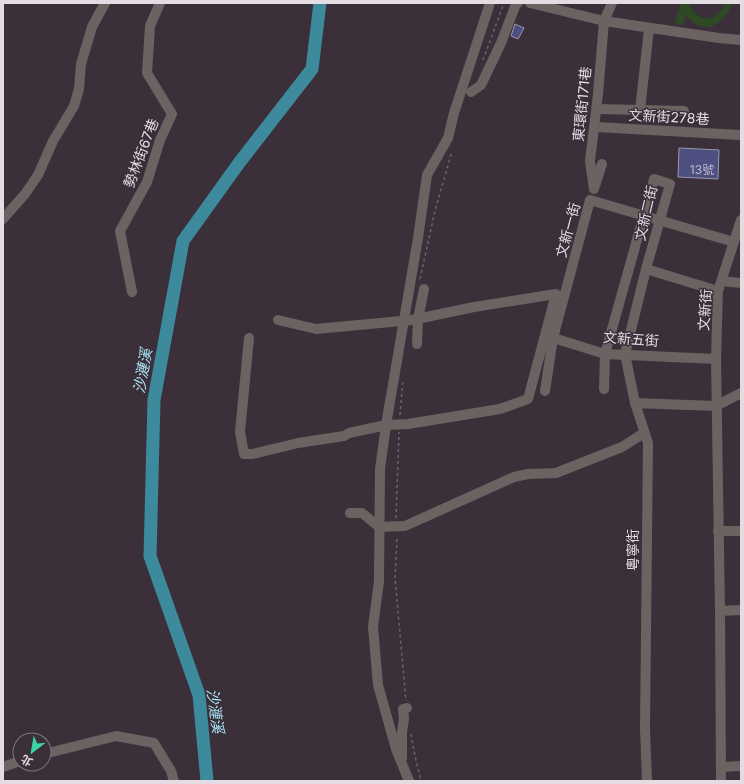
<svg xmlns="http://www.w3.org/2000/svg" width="744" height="784" font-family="Inter,'Noto Sans TC',sans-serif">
<rect width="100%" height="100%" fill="#3b2f3a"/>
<path fill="#2e4a25" d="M 681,3 L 689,3 C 696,23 718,24 725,3 L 732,3 C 728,16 722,20 711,27 C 699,27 693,24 686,15 L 683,25 L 675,23 Z"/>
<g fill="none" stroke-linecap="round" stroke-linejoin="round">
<path stroke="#3d8a9d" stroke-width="13" d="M 207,781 L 199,695 L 150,556 L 154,400 L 183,241 L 239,163 L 312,69 L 320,3"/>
</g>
<g fill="#4d4f80" stroke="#9899ab">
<path d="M 515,24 L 524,28 L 518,39 L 511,36 Z"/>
<path d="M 679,148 L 719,150 L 718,179 L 678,177 Z"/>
</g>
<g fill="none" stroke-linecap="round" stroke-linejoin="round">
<g stroke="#6e636d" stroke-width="1.5" stroke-dasharray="3 3" stroke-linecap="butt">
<path d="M 483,60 L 504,3"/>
<path d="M 420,279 L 435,211 L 452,151"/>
<path d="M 400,415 L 403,379"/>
<path d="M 396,518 L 399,432"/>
<path d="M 397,539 L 395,578 L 406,701"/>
<path d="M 411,734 L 415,756 L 421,781"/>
</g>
<g stroke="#6b6261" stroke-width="10">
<path d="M 530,3 L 604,21 L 719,38 L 741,40"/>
<path d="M 471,92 L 481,85 L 501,43 L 516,4 L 518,3"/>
<path d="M 597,109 L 684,111"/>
<path d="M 640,110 L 649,29"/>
<path d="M 595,127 L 741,135"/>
<path d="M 595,186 L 602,164"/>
<path d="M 594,189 L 590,161 L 598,94 L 604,21 L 612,3"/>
<path d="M 3,219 L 25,194 L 38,175 L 53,141 L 74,106 L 79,89 L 81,64 L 92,27 L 105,3"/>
<path d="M 646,269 L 718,291"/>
<path d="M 722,281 L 741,283"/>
<path d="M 132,292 L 120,231 L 147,182 L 160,140 L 172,114 L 147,73 L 150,26 L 160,3"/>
<path d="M 547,336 L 605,354 L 716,359"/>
<path d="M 249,338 L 240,432 L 244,454 L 253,454 L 298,443 L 344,436 L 349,433 L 386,425 L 408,424 L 500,409 L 528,399 L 556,294 L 474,307 L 412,320 L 316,329 L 278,320"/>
<path d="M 417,344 L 418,319 L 424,289"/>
<path d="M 604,389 L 605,354 L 654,179 L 670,184 L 646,269 L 625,354 L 635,403"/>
<path d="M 545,391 L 553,338 L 590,200 L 734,242"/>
<path d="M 350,513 L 362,513 L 379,527 L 405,526 L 514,477 L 528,474 L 556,473 L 622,447 L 644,433"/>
<path d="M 718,531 L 741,531"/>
<path d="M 720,611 L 741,610"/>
<path d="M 44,754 L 116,736 L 154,743 L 171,771 L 174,781"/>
<path d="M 402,758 L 402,733 L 404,719 L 403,709 L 407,708"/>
<path d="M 3,767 L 20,761"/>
<path d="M 721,767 L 741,766"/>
<path d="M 409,781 L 396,749 L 378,685 L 373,627 L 379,581 L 380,469 L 386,425 L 418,238 L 427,175 L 448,138 L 454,113 L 490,3"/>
<path d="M 647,781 L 645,729 L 648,443 L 635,403 L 716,406 L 741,393"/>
<path d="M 721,781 L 720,611 L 716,359 L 718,291 L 741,220"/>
</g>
</g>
<g text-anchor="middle" stroke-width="3" stroke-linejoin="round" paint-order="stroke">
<g font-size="12" fill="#beb9ca">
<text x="702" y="174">13號</text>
</g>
<g font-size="14" fill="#e4dce3" stroke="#3b2f3a">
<text transform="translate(582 104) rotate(-84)" y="5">東環街171巷</text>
<text transform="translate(669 117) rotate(3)" y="5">文新街278巷</text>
<text transform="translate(141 153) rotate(-69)" y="5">勢林街67巷</text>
<text transform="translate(646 213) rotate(-77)" y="5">文新二街</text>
<text transform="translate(568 230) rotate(-75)" y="5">文新一街</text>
<text transform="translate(705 310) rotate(-86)" y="5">文新街</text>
<text transform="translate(631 339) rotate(4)" y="5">文新五街</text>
<text transform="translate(633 550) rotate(-90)" y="5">粵寧街</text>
</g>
<g font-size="15" font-style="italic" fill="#aae8f8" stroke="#3b2f3a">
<text transform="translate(143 371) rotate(-80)" y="5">沙漣溪</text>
<text transform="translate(215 711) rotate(82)" y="5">沙漣溪</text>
</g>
</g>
<rect width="744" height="784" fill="none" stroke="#e4dce3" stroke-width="8"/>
<g transform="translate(32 752) rotate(211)"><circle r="19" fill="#3b2f3a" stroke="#7f747e"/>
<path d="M0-3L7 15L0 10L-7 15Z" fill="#3ad4a5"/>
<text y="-6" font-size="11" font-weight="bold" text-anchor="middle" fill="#e4dce3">北</text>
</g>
</svg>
